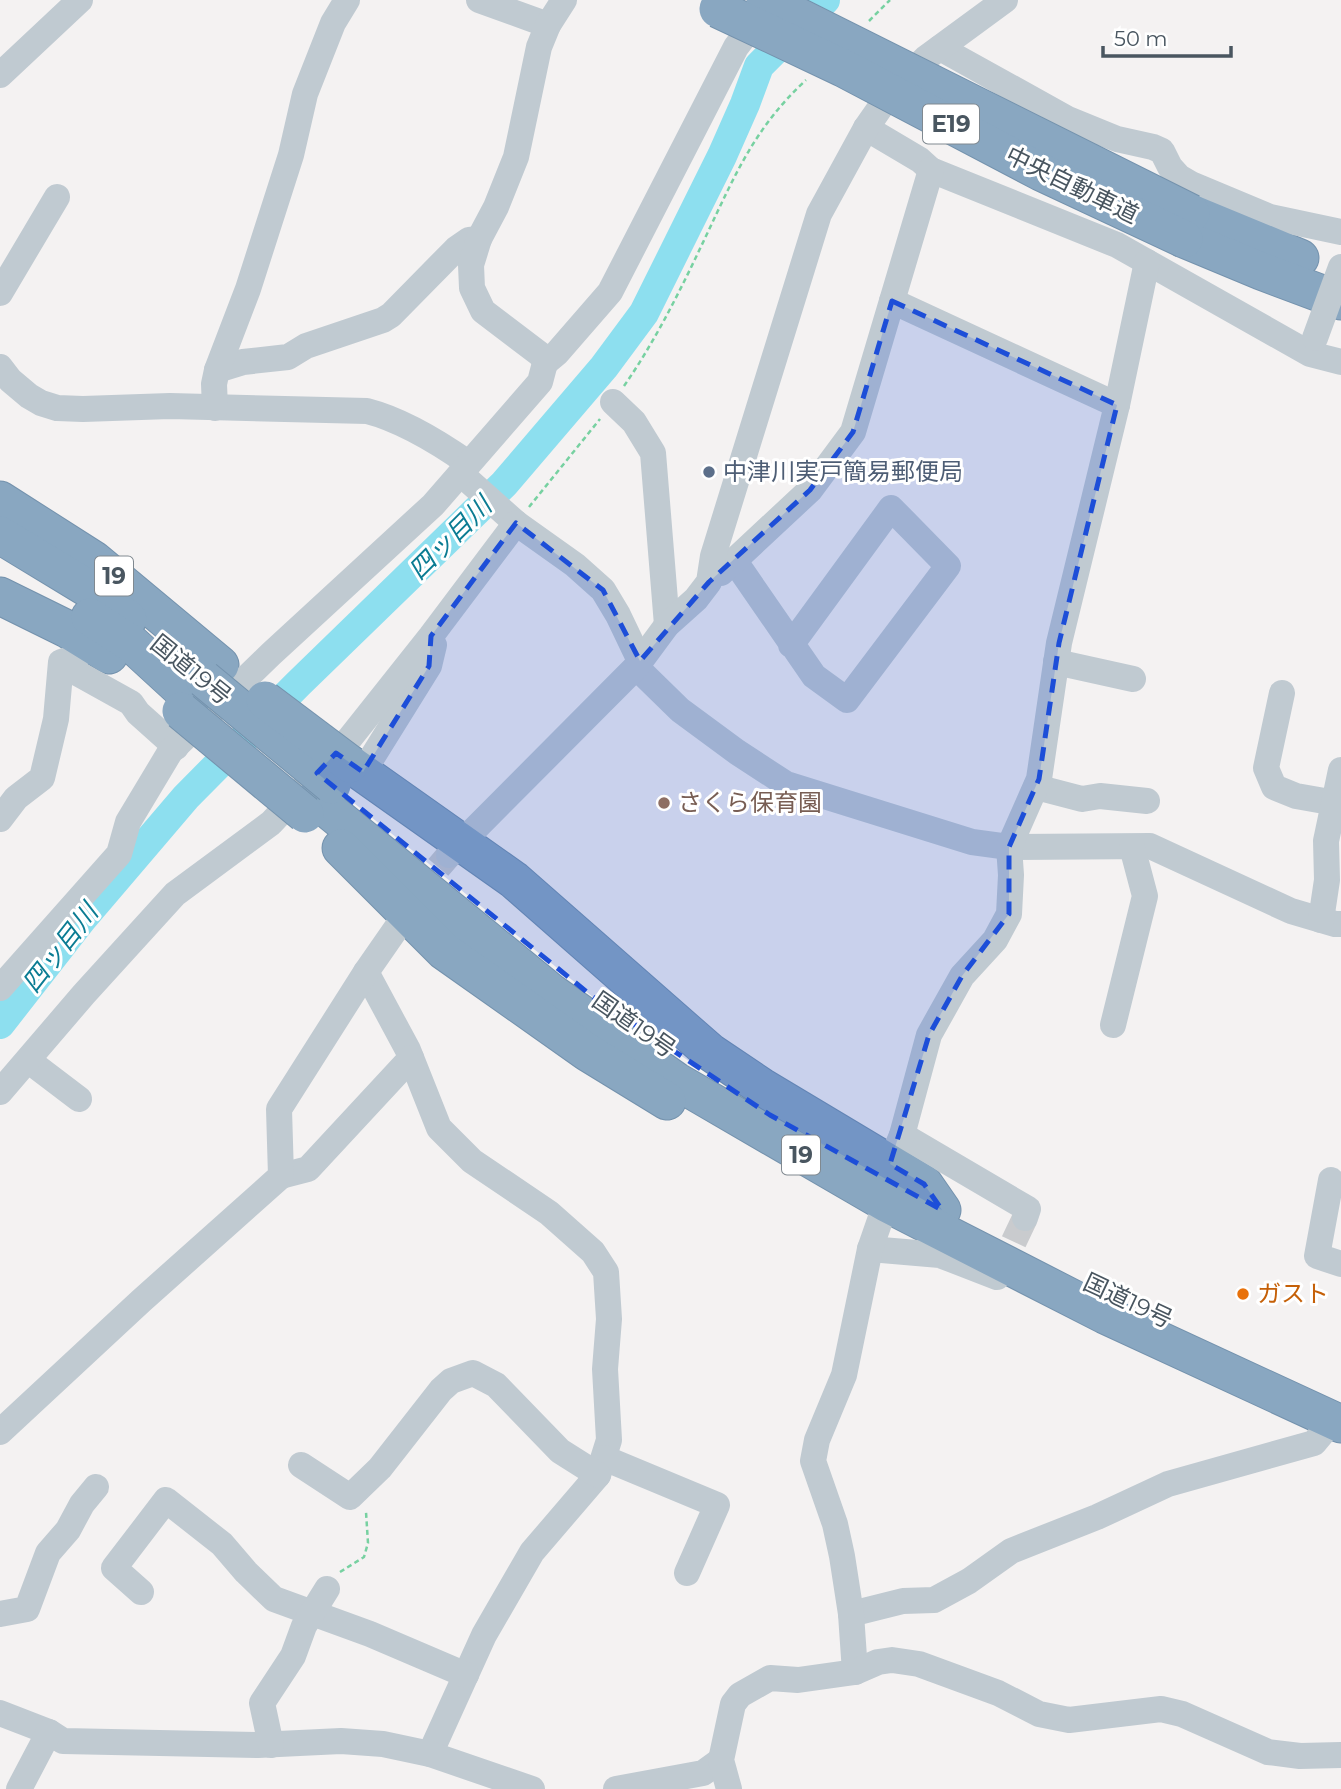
<svg xmlns="http://www.w3.org/2000/svg" width="1341" height="1789" font-family="Montserrat,'Noto Sans JP',sans-serif">
<rect width="100%" height="100%" fill="#f4f2f2"/>
<g fill="none" stroke-linecap="round" stroke-linejoin="round">
<path stroke="#8ddfef" stroke-width="30" d="M 0,1024 L 82,919 L 186,797 L 298,684 L 504,484 L 604,367 L 644,313 L 722,156 L 745,104 L 759,66 L 825,0"/>
<g stroke="#c9cbce" stroke-width="26" stroke-dasharray="26 13" stroke-linecap="butt">
<path d="M 413,897 L 449,855"/>
<path d="M 997,1277 L 1025,1218"/>
</g>
<g stroke="#7492ad" stroke-width="39">
<g id="highway">
<path d="M 1191,213 L 1300,258"/>
<path d="M 1184,239 L 1261,271 L 1341,301"/>
<path d="M 0,500 L 94,560 L 220,665"/>
<path d="M 0,535 L 94,592 L 128,619"/>
<path d="M 0,596 L 67,629 L 109,655"/>
<path d="M 90,617 L 132,644 L 192,699"/>
<path d="M 350,764 L 514,880 L 710,1052 L 762,1087 L 924,1184 L 942,1210"/>
<path d="M 315,799 L 552,993 L 676,1081 L 886,1203 L 1105,1315 L 1341,1424"/>
<path d="M 341,848 L 444,951 L 587,1052 L 667,1101"/>
</g>
</g>
<g stroke="#77d1a1" stroke-width="2.5" stroke-dasharray="5 3.5" stroke-linecap="butt">
<path d="M 869,21 L 890,0"/>
<path d="M 624,386 C 656,340 682,287 706,236 C 735,175 755,127 806,80"/>
<path d="M 529,507 L 600,419"/>
<path d="M 340,1572 L 364,1557 L 368,1543 L 366,1512"/>
</g>
<g stroke="#c0cad1" stroke-width="26">
<path d="M 479,0 L 548,25"/>
<path d="M 940,48 L 1068,119 L 1117,139 L 1153,147 L 1162,151 L 1170,167 L 1179,177 L 1191,184 L 1270,217 L 1341,232"/>
<path d="M 0,75 L 80,0"/>
<path d="M 866,128 L 920,160 L 931,170 L 1117,245 L 1310,354 L 1341,362"/>
<path d="M 0,293 L 57,197"/>
<path d="M 892,301 L 1117,405"/>
<path d="M 545,363 L 557,353 L 610,292 L 736,47 L 762,13"/>
<path d="M 0,367 L 10,380 L 29,396 L 41,403 L 57,408 L 83,409 L 170,406 L 367,411 C 402,420 438,442 468,463"/>
<path d="M 217,370 L 243,362 L 288,357 L 306,346 L 383,320 L 391,315 L 456,249 L 469,240 L 479,239"/>
<path d="M 613,402 L 634,422 L 653,453 L 667,625"/>
<path d="M 215,408 L 214,384 L 217,370 L 248,289 L 291,155 L 305,94 L 333,23 L 347,0"/>
<path d="M 461,474 L 516,523 L 575,565 L 603,590 L 618,615 L 640,661"/>
<path d="M 734,560 L 814,676 L 847,700 L 948,566 L 891,508 L 791,645"/>
<path d="M 721,573 L 810,490 L 853,432 L 931,170"/>
<path d="M 1056,662 L 1133,679"/>
<path d="M 636,667 L 680,710 L 737,752 L 786,784 L 972,842 L 1009,847 L 1150,846 L 1291,911 L 1335,924 L 1341,924"/>
<path d="M 1282,693 L 1266,768 L 1274,787 L 1296,796 L 1341,804"/>
<path d="M 363,772 L 429,666 L 434,645"/>
<path d="M 1036,787 L 1082,799 L 1100,796 L 1147,801"/>
<path d="M 0,819 L 16,798 L 42,778 L 56,719 L 61,662 L 73,658 L 77,673 L 131,703 L 138,713 L 176,747"/>
<path d="M 449,855 L 636,667 L 667,625 L 696,599 L 709,582 L 713,556 L 819,214 L 866,128 L 889,95 L 926,58 L 1005,0"/>
<path d="M 1321,920 L 1327,880 L 1326,841 L 1341,770"/>
<path d="M 366,972 L 408,1050 L 439,1128 L 472,1161 L 549,1213 L 593,1252 L 606,1272 L 609,1319 L 605,1369 L 609,1440 L 598,1475 L 532,1552 L 484,1635 L 430,1754"/>
<path d="M 0,988 L 119,854 L 128,822 L 170,752 L 271,654 L 433,505 L 540,382 L 545,363 L 541,355 L 483,311 L 472,288 L 471,265 L 479,239 L 496,207 L 516,157 L 539,47 L 548,25 L 564,0"/>
<path d="M 1113,1025 L 1145,896 L 1132,847"/>
<path d="M 29,1061 L 79,1099"/>
<path d="M 0,1092 L 84,994 L 175,894 L 271,823 L 350,738 L 431,636 L 516,523"/>
<path d="M 902,1135 L 1028,1209 L 1025,1218"/>
<path d="M 890,1164 L 902,1135 L 929,1035 L 962,976 L 995,940 L 1009,914 L 1011,875 L 1009,847 L 1039,779 L 1059,643 L 1117,405 L 1147,262"/>
<path d="M 281,1176 L 308,1169 L 411,1058"/>
<path d="M 1331,1180 L 1317,1256 L 1341,1264"/>
<path d="M 870,1249 L 940,1255 L 997,1277"/>
<path d="M 0,1432 L 141,1301 L 281,1176 L 279,1109 L 366,972 L 407,913 L 413,898"/>
<path d="M 604,1458 L 717,1505 L 687,1573"/>
<path d="M 301,1465 L 350,1497 L 380,1468 L 441,1390 L 451,1381 L 473,1373 L 496,1385 L 560,1451 L 598,1475"/>
<path d="M 141,1592 L 114,1568 L 166,1500 L 222,1544 L 246,1572 L 274,1599 L 370,1634 L 466,1675"/>
<path d="M 0,1614 L 27,1609 L 48,1553 L 68,1530 L 82,1504 L 96,1487"/>
<path d="M 851,1614 L 903,1601 L 934,1600 L 969,1581 L 1011,1551 L 1097,1517 L 1168,1484 L 1314,1443 L 1333,1420"/>
<path d="M 855,1672 L 851,1614 L 842,1556 L 835,1524 L 813,1461 L 817,1440 L 844,1375 L 870,1249 L 886,1203"/>
<path d="M 0,1713 L 49,1732 L 63,1741 L 258,1745 L 341,1741 L 383,1744 L 430,1754 L 532,1789"/>
<path d="M 271,1745 L 262,1703 L 293,1656 L 304,1626 L 327,1589"/>
<path d="M 19,1789 L 49,1732"/>
<path d="M 616,1789 L 703,1773 L 721,1760"/>
<path d="M 729,1789 L 721,1760 L 733,1704 L 740,1695 L 770,1678 L 798,1680 L 855,1672 L 878,1662 L 892,1660 L 919,1664 L 998,1693 L 1039,1714 L 1069,1720 L 1161,1709 L 1182,1714 L 1268,1752 L 1300,1756 L 1341,1755"/>
</g>
<use href="#highway" stroke="#89a7c1" stroke-width="37"/>
<g stroke="#7492ad" stroke-width="39" stroke-linecap="butt">
<g id="highway-bridge">
<path d="M 765,0 L 1191,213"/>
<path d="M 718,9 L 843,68 L 1041,172 L 1184,239"/>
<path d="M 204,679 L 332,785"/>
<path d="M 265,700 L 350,764"/>
<path d="M 181,711 L 305,814"/>
</g>
</g>
<path stroke="#c0cad1" stroke-width="26" d="M 1315,338 L 1341,267"/>
<use href="#highway-bridge" stroke="#89a7c1" stroke-width="37"/>
</g>
<path fill="#1d4ed8" fill-opacity="0.2" stroke="#1d4ed8" stroke-width="5" stroke-dasharray="14 9" stroke-linejoin="round" d="M 892,301 L 1117,405 L 1059,643 L 1039,779 L 1009,847 L 1009,914 L 962,976 L 929,1035 L 890,1164 L 924,1184 L 942,1210 L 770,1115 L 593,997 L 317,773 L 336,753 L 363,772 L 429,666 L 431,636 L 516,523 L 603,590 L 640,661 L 709,582 L 810,490 L 853,432 Z"/>
<circle fill="#5c6f8a" stroke="#fff" stroke-width="2.5" cx="709" cy="472" r="7"/>
<circle fill="#8d6e63" stroke="#fff" stroke-width="2.5" cx="664" cy="803" r="7"/>
<circle fill="#e8710a" stroke="#fff" stroke-width="2.5" cx="1243" cy="1294" r="7"/>
<g text-anchor="middle" stroke-width="6" stroke-linejoin="round" paint-order="stroke">
<g fill="#fff" stroke="#808990" stroke-width="2">
<rect x="923" y="104.5" width="56" height="39" rx="5"/>
<rect x="95" y="556.5" width="38" height="39" rx="5"/>
<rect x="782" y="1135.5" width="38" height="39" rx="5"/>
</g>
<g font-size="23" font-weight="bold" fill="#495660">
<text x="951" y="132">E19</text>
<text x="114" y="584">19</text>
<text x="801" y="1163">19</text>
</g>
<g font-size="24" fill="#495660" stroke="#fff">
<text transform="translate(1072 185) rotate(26)" y="8">中央自動車道</text>
<text transform="translate(191 670) rotate(39)" y="8">国道19号</text>
<text transform="translate(634 1025) rotate(35)" y="8">国道19号</text>
<text transform="translate(1128 1301) rotate(25)" y="8">国道19号</text>
</g>
<g font-size="24" fill="#4e5e75" stroke="#fff" text-anchor="start">
<text x="723" y="480">中津川実戸簡易郵便局</text>
</g>
<g font-size="24" fill="#785e54" stroke="#fff" text-anchor="start">
<text x="678" y="811">さくら保育園</text>
</g>
<g font-size="24" fill="#c56008" stroke="#fff" text-anchor="start">
<text x="1257" y="1302">ガスト</text>
</g>
<g font-size="26" font-style="italic" fill="#0b7c93" stroke="#fff">
<text transform="translate(450 538) rotate(-45)" y="9">四ッ目川</text>
<text transform="translate(60 948) rotate(-52)" y="9">四ッ目川</text>
</g>
</g>
<path d="M1103 46v10h128v-10" fill="none" stroke="#495660" stroke-width="3.5"/>
<text x="1114" y="46" font-size="21" fill="#495660" stroke="#ffffff" stroke-width="5" paint-order="stroke">50 m</text>
</svg>
